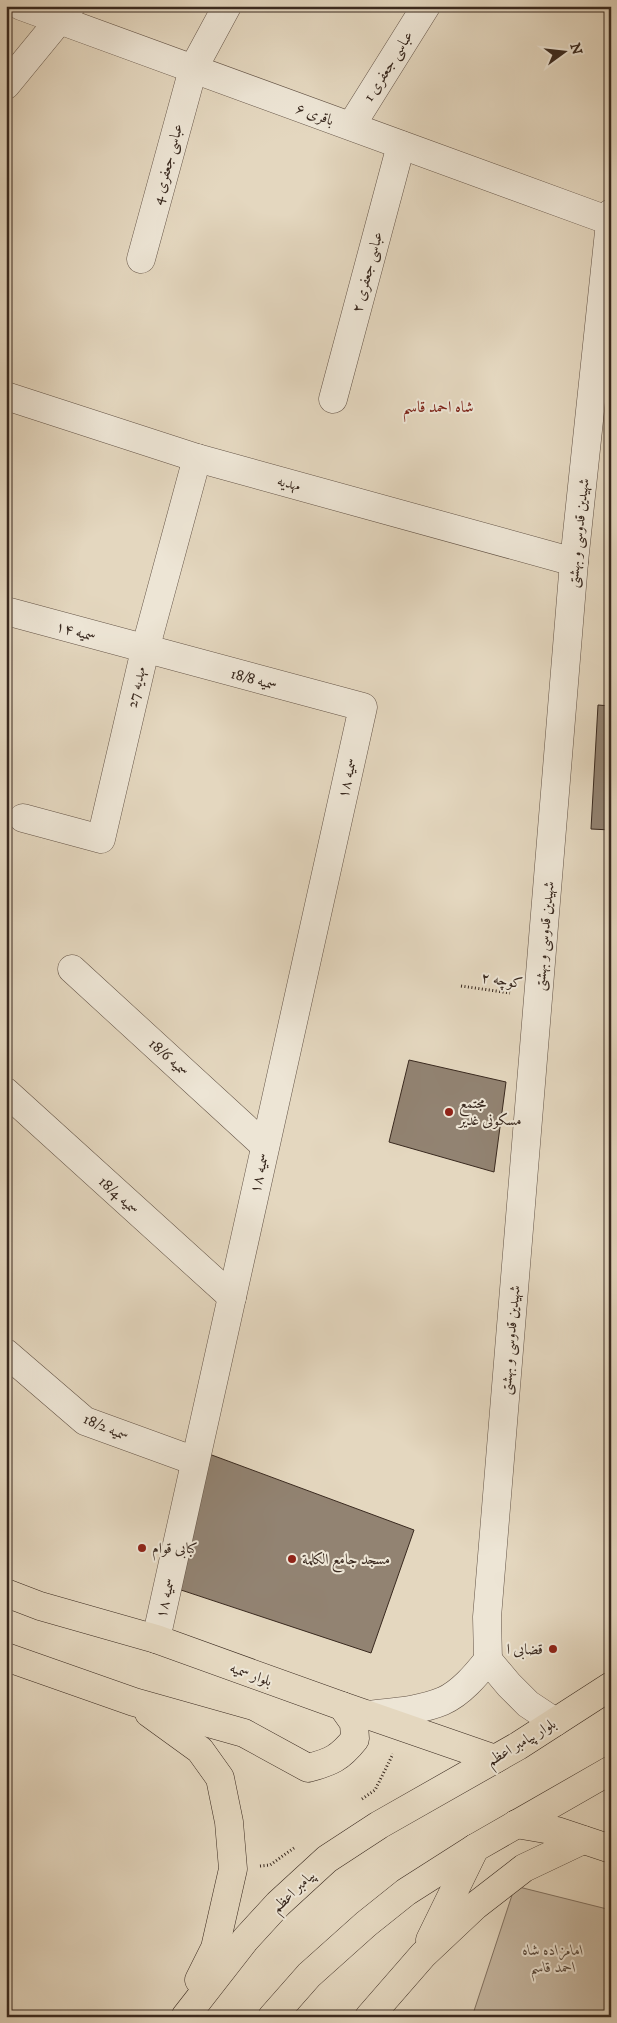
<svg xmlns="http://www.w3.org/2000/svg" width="617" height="2023" font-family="'IM FELL DW Pica',Amiri,serif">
<rect width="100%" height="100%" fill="#e4d7bf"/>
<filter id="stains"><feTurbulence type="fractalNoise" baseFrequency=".004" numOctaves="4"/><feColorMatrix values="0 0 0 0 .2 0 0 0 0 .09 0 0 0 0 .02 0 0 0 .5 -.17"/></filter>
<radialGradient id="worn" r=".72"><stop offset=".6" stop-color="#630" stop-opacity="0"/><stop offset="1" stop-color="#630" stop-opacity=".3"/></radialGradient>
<path fill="#c7b9a4" stroke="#807162" d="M 515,1886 L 611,1910 L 611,2017 L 472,2017 Z"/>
<g fill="#928372" stroke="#39291f">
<path d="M 598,705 L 611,706 L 611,830 L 591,829 Z"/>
<path d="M 409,1060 L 506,1082 L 494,1172 L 389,1142 Z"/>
<path d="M 209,1454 L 414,1530 L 371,1653 L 172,1587 Z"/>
</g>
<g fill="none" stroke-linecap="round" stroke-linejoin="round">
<g stroke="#645447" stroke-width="29">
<g id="minor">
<path d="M 21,6 L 610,221"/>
<path d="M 6,85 L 70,7"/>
<path d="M 351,126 L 426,6"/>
<path d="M 141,259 L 193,69 L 227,6"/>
<path d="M 6,396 L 197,458 L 574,562"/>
<path d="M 333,399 L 401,145"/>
<path d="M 6,611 L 363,707 L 156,1639"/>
<path d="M 23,818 L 101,839 L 145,650 L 197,458"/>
<path d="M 72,969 L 265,1146"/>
<path d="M 6,1092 L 232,1297"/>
<path d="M 6,1353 L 85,1421 L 195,1461"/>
</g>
</g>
<g stroke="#645447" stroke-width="29">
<g id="tertiary">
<path d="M 488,1660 L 487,1617 L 574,562 L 611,213"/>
<path d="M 488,1660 L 509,1685 L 528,1704 L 555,1722"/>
<path d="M 367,1715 C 392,1712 419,1711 443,1701 C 461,1693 476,1675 488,1660"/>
</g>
</g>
<g stroke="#39291f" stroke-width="29">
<g id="primary">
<path d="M 6,1593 L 40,1606 L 156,1639 L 342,1706 L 495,1759"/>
<path d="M 6,1657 L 134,1702 L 244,1733 L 308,1768 C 331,1762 340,1758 355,1739 L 354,1723 L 342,1706"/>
<path d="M 149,1713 L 200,1750 L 220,1778 L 229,1822 L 233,1869 L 215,1948 L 199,1980"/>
<path d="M 516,1824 L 557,1831 L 611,1849"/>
<path d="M 430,1940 L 475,1848"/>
<path d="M 185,2017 L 245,1940 L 278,1904 L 327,1859 L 379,1825 L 518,1746 L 611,1686"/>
<path d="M 272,2017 L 309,1975 L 366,1924 L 406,1892 L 475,1848 L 611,1770"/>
<path d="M 369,2017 L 423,1955 L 475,1906 L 524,1868 L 583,1840"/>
</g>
</g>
<g stroke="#39291f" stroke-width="3" stroke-dasharray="1 2.5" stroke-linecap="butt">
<path d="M 461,986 L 510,993"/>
<path d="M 362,1799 L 375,1790 L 393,1754"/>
<path d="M 260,1866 L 270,1865 L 294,1848"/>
</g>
<use href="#minor" stroke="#ede5d5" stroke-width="28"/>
<use href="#tertiary" stroke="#ede5d5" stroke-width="28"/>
<use href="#primary" stroke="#e4d7bf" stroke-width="28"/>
</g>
<g fill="#8f2418" stroke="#ede5d5" stroke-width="2">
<circle cx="449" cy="1112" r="5"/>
<circle cx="142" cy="1548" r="5"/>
<circle cx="292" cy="1559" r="5"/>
<circle cx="553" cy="1649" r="5"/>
</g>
<g text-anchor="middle" stroke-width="4" stroke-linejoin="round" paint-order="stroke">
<g font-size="15" fill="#39291f" stroke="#ede5d5">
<text transform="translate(388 66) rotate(-58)" y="5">عباسی جعفری 1</text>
<text transform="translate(315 114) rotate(20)" y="5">۶ باقری</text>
<text transform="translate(167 164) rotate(-75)" y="5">عباسی جعفری 4</text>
<text transform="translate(367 272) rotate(-75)" y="5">عباسی جعفری ۲</text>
<text transform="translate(289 483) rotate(15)" y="5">مهدیه</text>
<text transform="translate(578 533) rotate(-84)" y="5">شهیدین قدوسی و بهشتی</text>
<text transform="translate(76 631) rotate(16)" y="5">سمیه ۱۴</text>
<text transform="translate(254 679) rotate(15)" y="5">سمیه 18/8</text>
<text transform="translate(136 687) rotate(-77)" y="5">مهدیه 27</text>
<text transform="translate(347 778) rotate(-77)" y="5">سمیه ۱۸</text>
<text transform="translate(544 936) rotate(-85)" y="5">شهیدین قدوسی و بهشتی</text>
<text transform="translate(502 980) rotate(9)" y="5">کوچه ۲</text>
<text transform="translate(169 1057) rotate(42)" y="5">سمیه 18/6</text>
<text transform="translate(259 1173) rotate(-77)" y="5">سمیه ۱۸</text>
<text transform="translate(119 1195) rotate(42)" y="5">سمیه 18/4</text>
<text transform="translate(510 1340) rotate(-85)" y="5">شهیدین قدوسی و بهشتی</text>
<text transform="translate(106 1427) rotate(23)" y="5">سمیه 18/2</text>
<text transform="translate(165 1598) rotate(-77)" y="5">سمیه ۱۸</text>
<text transform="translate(251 1674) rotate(20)" y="5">بلوار سمیه</text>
<text transform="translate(521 1742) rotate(-31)" y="5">بلوار پیامبر اعظم</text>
<text transform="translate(293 1891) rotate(-44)" y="5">پیامبر اعظم</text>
</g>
<g font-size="15" fill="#39291f" stroke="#ede5d5" text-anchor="start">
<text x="459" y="1108">مجتمع<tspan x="459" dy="17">مسکونی غدیر</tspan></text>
<text x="152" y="1553">کبابی قوام</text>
<text x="302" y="1564">مسجد جامع الکلمة</text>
<text x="543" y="1654" text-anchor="end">قضابی ا</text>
</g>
<g font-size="15" font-style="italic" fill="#55463a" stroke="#ede5d5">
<text x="553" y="1955">امامزاده شاه<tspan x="553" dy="17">احمد قاسم</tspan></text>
</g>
<g font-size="16" fill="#7a1f14" stroke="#ede5d5">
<text x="438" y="412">شاه احمد قاسم</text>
</g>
</g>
<rect width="617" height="2023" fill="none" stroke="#e4d7bf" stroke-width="25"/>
<rect x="8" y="8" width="602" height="2008" fill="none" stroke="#39291f" stroke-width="2.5"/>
<rect x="12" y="12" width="592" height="1998" fill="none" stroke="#39291f"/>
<g transform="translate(564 52) rotate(75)" stroke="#ede5d5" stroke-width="4" paint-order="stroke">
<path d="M0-4L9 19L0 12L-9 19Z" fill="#39291f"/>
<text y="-8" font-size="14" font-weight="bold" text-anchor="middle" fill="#39291f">N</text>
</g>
<rect width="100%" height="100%" filter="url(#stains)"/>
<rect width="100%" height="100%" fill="url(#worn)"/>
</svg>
